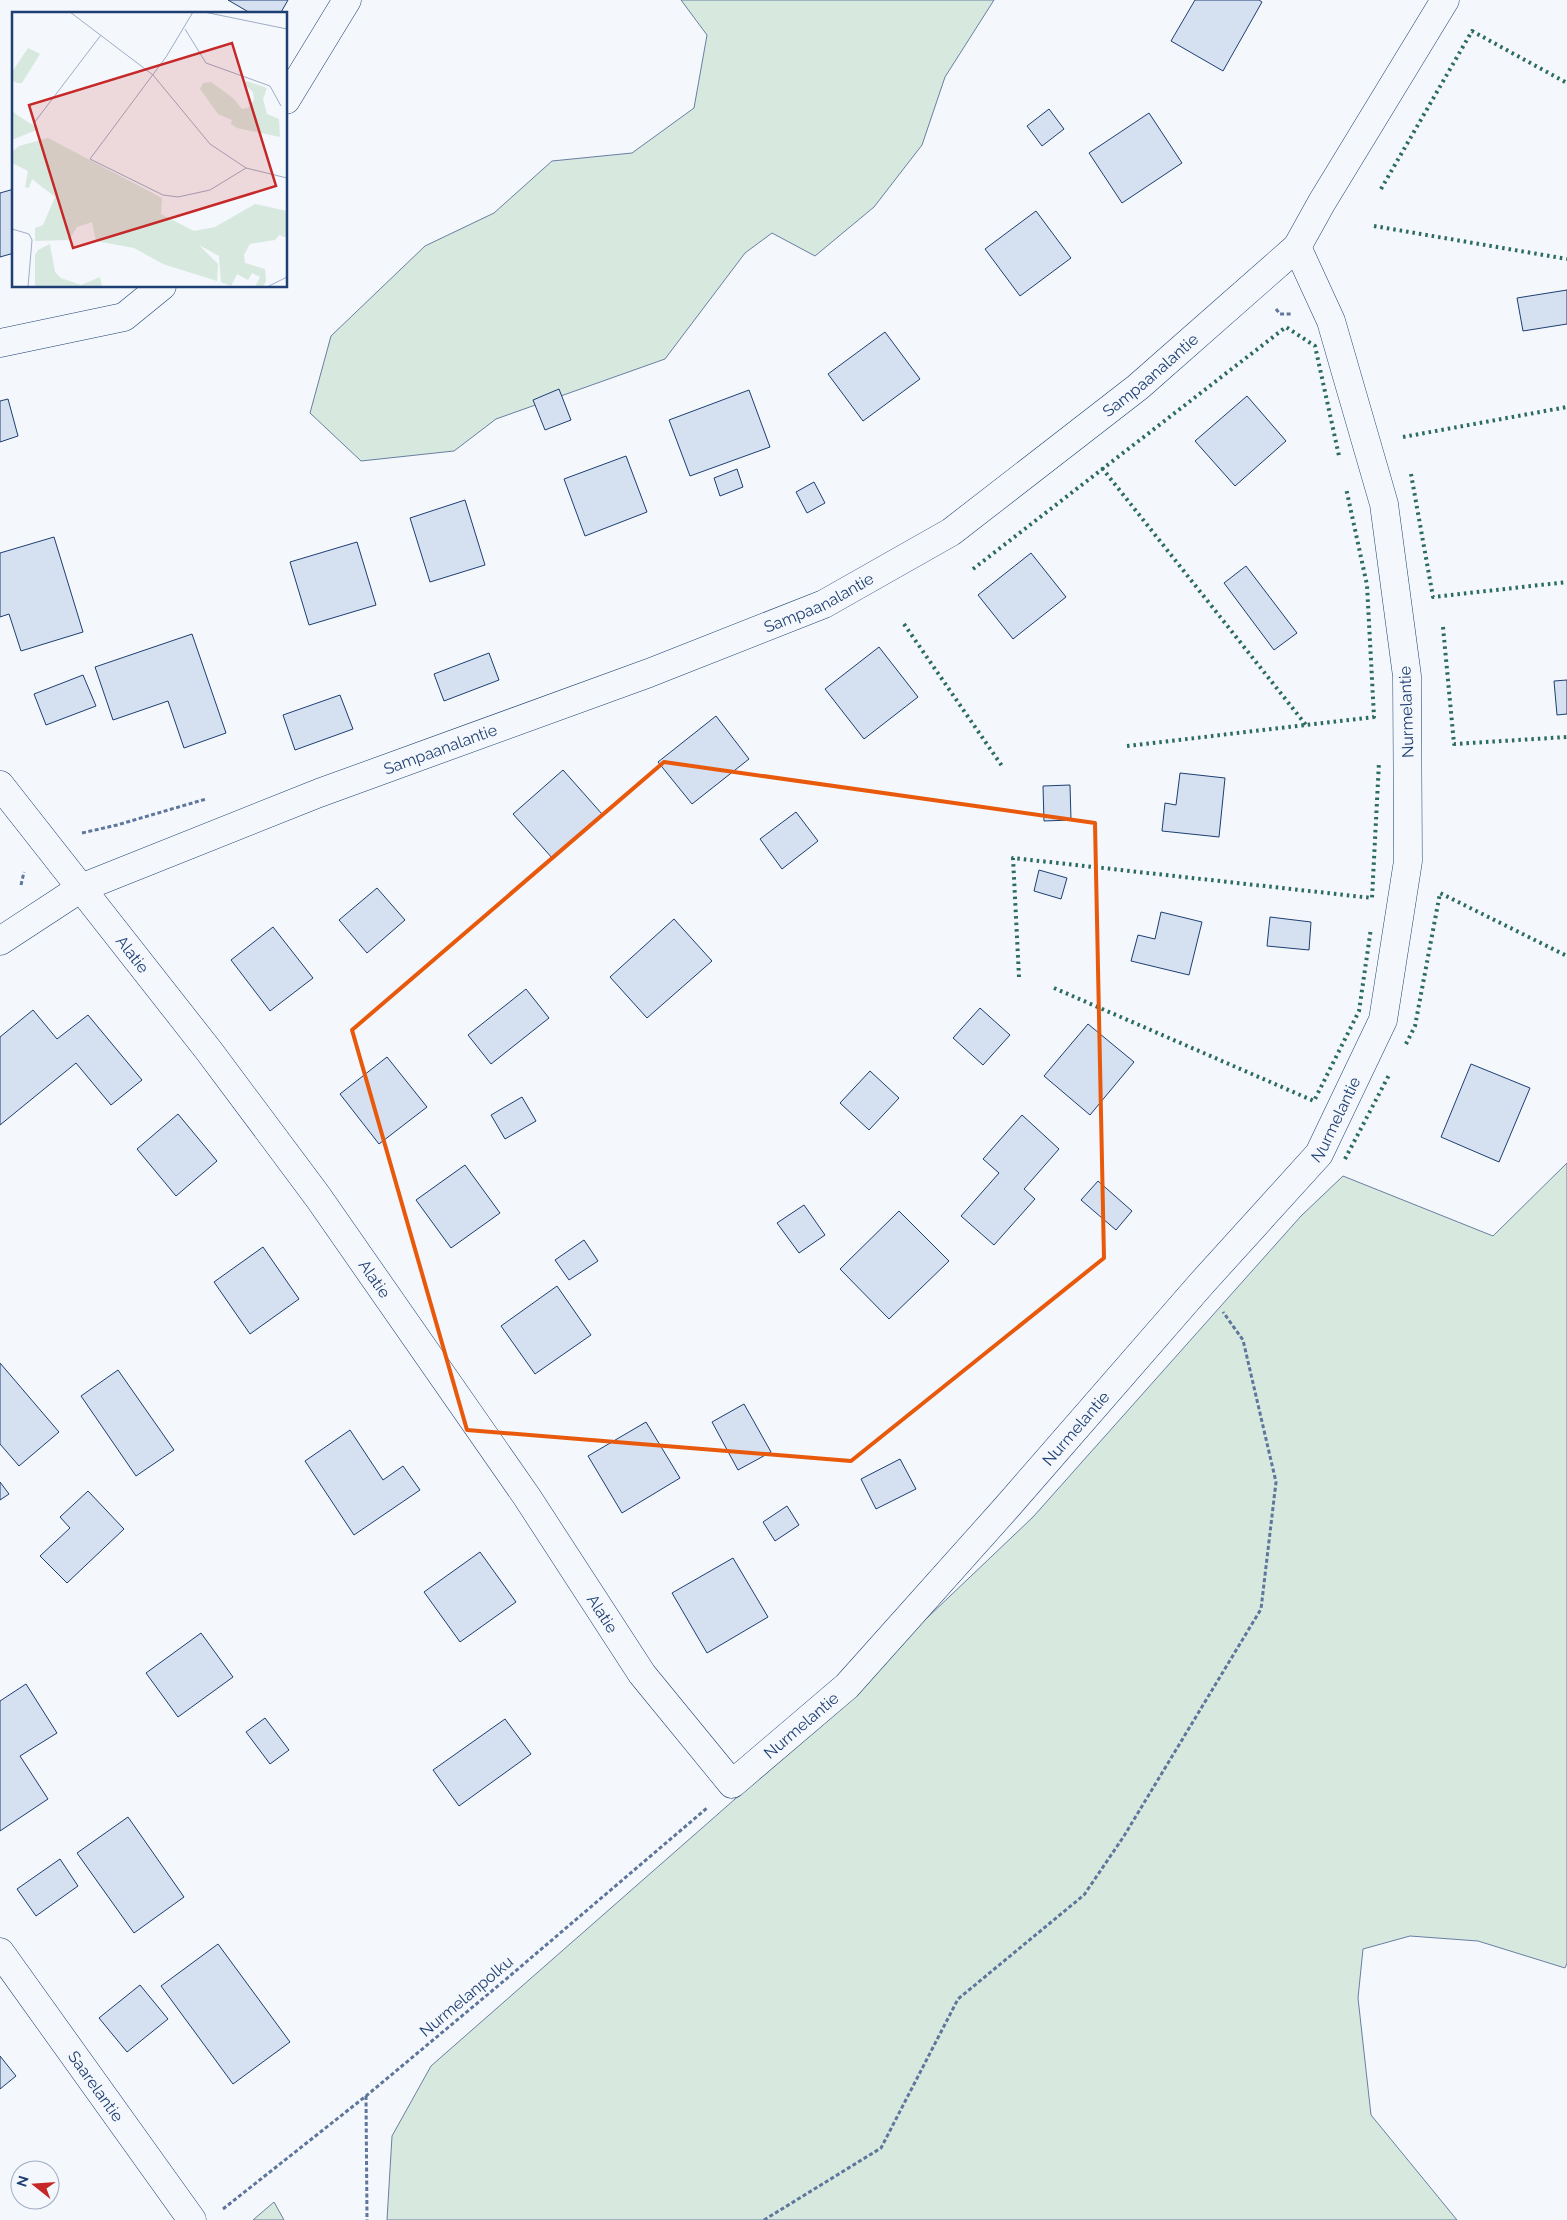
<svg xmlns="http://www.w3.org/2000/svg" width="1567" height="2220" font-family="Raleway,sans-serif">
<rect width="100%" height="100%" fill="#f4f7fb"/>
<g fill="#d7e8df" stroke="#687fa3">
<path d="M 681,0 L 994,0 L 945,77 L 922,145 L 874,207 L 815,256 L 772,233 L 745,253 L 665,359 L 496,419 L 454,451 L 361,461 L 310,413 L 331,336 L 425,246 L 494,213 L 552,161 L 632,153 L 694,108 L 707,35 Z"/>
<path d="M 1567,1163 L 1567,1963 L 1565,1968 L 1478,1941 L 1410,1936 L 1363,1949 L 1358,1998 L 1371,2115 L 1457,2220 L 387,2220 L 392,2136 L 431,2066 L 759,1778 L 1033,1517 L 1301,1216 L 1343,1176 L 1493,1236 Z"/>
<path d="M 274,2202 L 284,2220 L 253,2220 Z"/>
</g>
<g fill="#d5e0f0" stroke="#1d3f73">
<path d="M 228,0 L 288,0 L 280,14 L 252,14 Z"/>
<path d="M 1195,0 L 1259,0 L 1262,2 L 1223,71 L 1171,41 Z"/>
<path d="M 1049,109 L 1064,129 L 1042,146 L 1027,126 Z"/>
<path d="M 1149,113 L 1182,163 L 1122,203 L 1089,153 Z"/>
<path d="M 14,189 L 14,253 L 0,257 L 0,193 Z"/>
<path d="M 1036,211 L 1071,258 L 1020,296 L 985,249 Z"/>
<path d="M 1567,290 L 1567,324 L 1523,331 L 1517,298 Z"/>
<path d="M 885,332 L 920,379 L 863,421 L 828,374 Z"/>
<path d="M 559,389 L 571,420 L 545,430 L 533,400 Z"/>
<path d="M 749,390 L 770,447 L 690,476 L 669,420 Z"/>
<path d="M 1247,396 L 1286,441 L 1235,486 L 1195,441 Z"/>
<path d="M 8,399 L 18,436 L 0,442 L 0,401 Z"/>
<path d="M 626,456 L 647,512 L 585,536 L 564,479 Z"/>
<path d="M 737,469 L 743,487 L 720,496 L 714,478 Z"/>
<path d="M 814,482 L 825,503 L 807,513 L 796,492 Z"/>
<path d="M 465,500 L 485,565 L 430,582 L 410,518 Z"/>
<path d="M 54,537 L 83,632 L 21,651 L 9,614 L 0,617 L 0,553 Z"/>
<path d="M 357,542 L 376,605 L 309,625 L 290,562 Z"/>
<path d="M 1031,553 L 1066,597 L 1013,639 L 978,595 Z"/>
<path d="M 1246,566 L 1297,633 L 1274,650 L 1224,583 Z"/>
<path d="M 192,634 L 226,733 L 184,748 L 168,701 L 113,720 L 95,667 Z"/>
<path d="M 879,647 L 918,697 L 864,739 L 825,689 Z"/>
<path d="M 489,653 L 499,680 L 444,701 L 434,674 Z"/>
<path d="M 83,675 L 96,706 L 46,725 L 34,694 Z"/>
<path d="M 1567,680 L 1567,714 L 1557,715 L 1554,681 Z"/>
<path d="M 340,695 L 353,729 L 295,750 L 283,715 Z"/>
<path d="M 716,716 L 749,759 L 692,804 L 658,762 Z"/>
<path d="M 563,770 L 602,814 L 553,859 L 513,814 Z"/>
<path d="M 1180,773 L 1225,778 L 1219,837 L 1162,831 L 1165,803 L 1176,805 Z"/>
<path d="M 1070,785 L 1071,820 L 1044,821 L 1043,786 Z"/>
<path d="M 796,812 L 818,841 L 782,869 L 760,839 Z"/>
<path d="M 1039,870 L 1067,878 L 1061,899 L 1034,891 Z"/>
<path d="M 377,888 L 405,920 L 367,953 L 339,920 Z"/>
<path d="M 1161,912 L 1202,922 L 1189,975 L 1131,961 L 1138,935 L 1155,939 Z"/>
<path d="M 1270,917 L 1311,922 L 1309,950 L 1267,946 Z"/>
<path d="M 674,919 L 712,961 L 647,1018 L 610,977 Z"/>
<path d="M 273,927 L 313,978 L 270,1011 L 231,960 Z"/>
<path d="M 526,989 L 549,1018 L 491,1064 L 468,1035 Z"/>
<path d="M 980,1008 L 1010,1035 L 983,1065 L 953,1038 Z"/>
<path d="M 33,1010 L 57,1039 L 88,1015 L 142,1080 L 111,1105 L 76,1063 L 0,1125 L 0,1037 Z"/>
<path d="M 1088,1024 L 1134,1062 L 1090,1115 L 1044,1076 Z"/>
<path d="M 387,1057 L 427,1107 L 379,1144 L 340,1094 Z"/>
<path d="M 1471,1064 L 1530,1088 L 1499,1162 L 1441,1137 Z"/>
<path d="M 870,1071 L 899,1098 L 869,1130 L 840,1103 Z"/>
<path d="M 522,1097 L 536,1121 L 505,1139 L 491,1115 Z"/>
<path d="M 178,1114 L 217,1161 L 176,1196 L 137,1149 Z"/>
<path d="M 1022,1115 L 1059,1149 L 1024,1189 L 1035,1199 L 994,1245 L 961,1216 L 999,1173 L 983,1159 Z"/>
<path d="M 465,1165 L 500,1213 L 451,1248 L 416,1200 Z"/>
<path d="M 1098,1181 L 1132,1211 L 1116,1230 L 1081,1200 Z"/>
<path d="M 804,1205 L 825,1235 L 799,1253 L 777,1223 Z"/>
<path d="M 899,1211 L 949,1261 L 889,1319 L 840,1269 Z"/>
<path d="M 584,1240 L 598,1261 L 569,1280 L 555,1260 Z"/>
<path d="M 263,1247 L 299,1299 L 250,1334 L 214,1282 Z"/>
<path d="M 557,1286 L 591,1335 L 535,1374 L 501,1326 Z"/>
<path d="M 0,1363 L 59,1432 L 19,1466 L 0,1444 Z"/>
<path d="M 118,1370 L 174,1450 L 136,1476 L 81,1396 Z"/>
<path d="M 744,1404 L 771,1452 L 738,1470 L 712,1422 Z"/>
<path d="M 646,1422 L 680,1478 L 622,1513 L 588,1456 Z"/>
<path d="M 350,1430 L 383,1480 L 403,1466 L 420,1490 L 354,1535 L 305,1461 Z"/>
<path d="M 900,1459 L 916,1489 L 876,1509 L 861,1479 Z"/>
<path d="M 0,1482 L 9,1494 L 0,1500 Z"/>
<path d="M 88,1491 L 124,1529 L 67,1583 L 40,1556 L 70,1528 L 60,1517 Z"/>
<path d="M 787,1506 L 799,1525 L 775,1541 L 763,1522 Z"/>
<path d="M 480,1552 L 516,1602 L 460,1642 L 424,1592 Z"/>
<path d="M 733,1558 L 768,1617 L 707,1653 L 672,1593 Z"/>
<path d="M 201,1633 L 233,1677 L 178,1717 L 146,1673 Z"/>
<path d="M 26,1684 L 57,1733 L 20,1756 L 48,1799 L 0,1831 L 0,1701 Z"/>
<path d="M 265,1718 L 289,1750 L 270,1764 L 246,1732 Z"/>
<path d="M 505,1719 L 531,1754 L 459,1806 L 433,1770 Z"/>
<path d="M 128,1817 L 184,1897 L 134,1933 L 77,1853 Z"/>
<path d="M 60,1859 L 78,1886 L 36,1916 L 17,1889 Z"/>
<path d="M 218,1944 L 290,2042 L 233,2084 L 161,1986 Z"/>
<path d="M 140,1985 L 168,2019 L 127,2052 L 99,2018 Z"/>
<path d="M 0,2056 L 16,2076 L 0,2089 Z"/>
</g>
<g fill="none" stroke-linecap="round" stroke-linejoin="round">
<g stroke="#1d3f73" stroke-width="29">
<g id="street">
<path d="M 286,100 L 347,0"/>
<path d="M 0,343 L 124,317 L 162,286"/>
<path id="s1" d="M 0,785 L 209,1051 L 318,1197 L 527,1497 L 642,1674 L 732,1784 L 847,1686 L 1007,1507 L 1202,1283 L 1319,1154 L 1383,1020 L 1408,861 L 1407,676 L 1384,504 L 1331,321 L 1297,247"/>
<path id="s2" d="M 0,941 L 81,888 L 319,793 L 649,673 L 824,604 L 951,532 L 1138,387 L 1297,247 L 1322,202 L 1445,0"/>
<path id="s3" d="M 0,1952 L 192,2220"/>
</g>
</g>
<g stroke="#5e769c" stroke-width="3" stroke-dasharray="4 2.5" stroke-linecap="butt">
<path d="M 1276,309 L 1280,314 L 1291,314"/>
<path d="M 82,833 L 117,825 L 206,799"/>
<path d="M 21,885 L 24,872"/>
<path d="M 366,2096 L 367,2220"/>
<path d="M 223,2209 L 366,2096 L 505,1980 L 707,1808"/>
<path d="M 764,2220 L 881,2148 L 958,1999 L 1084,1895 L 1124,1836 L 1261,1609 L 1276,1482 L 1243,1340 L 1223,1312"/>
</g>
<use href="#street" stroke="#f4f7fb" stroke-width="28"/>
<g stroke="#2c6c60" stroke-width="4" stroke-dasharray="2.5 4" stroke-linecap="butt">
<path d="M 1381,189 L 1472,31 L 1567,83"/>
<path d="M 1374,226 L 1567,259"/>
<path d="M 1403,437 L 1567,407"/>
<path d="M 1102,468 L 1306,725"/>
<path d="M 1411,474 L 1433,597 L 1567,582"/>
<path d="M 973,569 L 1286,327 L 1315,346 L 1339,456"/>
<path d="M 904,624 L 1002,766"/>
<path d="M 1443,627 L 1454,744 L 1567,737"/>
<path d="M 1127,746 L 1374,717 L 1367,585 L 1346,488"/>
<path d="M 1019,977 L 1013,858 L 1372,898 L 1379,762"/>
<path d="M 1054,988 L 1314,1101 L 1359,1011 L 1371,928"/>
<path d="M 1406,1044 L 1415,1026 L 1440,893 L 1567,956"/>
<path d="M 1345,1159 L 1389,1075"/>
</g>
</g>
<path fill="none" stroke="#e8590c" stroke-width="4" stroke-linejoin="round" d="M 664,762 L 1095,823 L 1104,1258 L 851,1461 L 467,1430 L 352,1030 Z"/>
<g text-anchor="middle" stroke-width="4" stroke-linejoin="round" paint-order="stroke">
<g font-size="16" fill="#1d3f73" stroke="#f4f7fb">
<text dy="6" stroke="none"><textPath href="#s2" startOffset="1292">Sampaanalantie</textPath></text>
<text dy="6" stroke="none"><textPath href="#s2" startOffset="888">Sampaanalantie</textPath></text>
<text transform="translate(1406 712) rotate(-92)" y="6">Nurmelantie</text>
<text dy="6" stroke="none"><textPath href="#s2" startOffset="482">Sampaanalantie</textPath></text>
<text dy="6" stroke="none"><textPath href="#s1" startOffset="215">Alatie</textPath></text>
<text dy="6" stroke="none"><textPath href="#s1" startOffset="2140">Nurmelantie</textPath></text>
<text dy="6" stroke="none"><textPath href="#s1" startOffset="620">Alatie</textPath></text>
<text dy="6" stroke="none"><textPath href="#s1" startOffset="1735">Nurmelantie</textPath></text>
<text dy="6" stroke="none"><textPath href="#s1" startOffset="1025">Alatie</textPath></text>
<text dy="6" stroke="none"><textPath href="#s1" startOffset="1330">Nurmelantie</textPath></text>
<text transform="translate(466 1996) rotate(-40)" y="6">Nurmelanpolku</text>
<text dy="6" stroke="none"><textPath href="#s3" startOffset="165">Saarelantie</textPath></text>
</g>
</g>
<g transform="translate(12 12)">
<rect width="275" height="275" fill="#f4f7fb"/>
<path d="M 16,36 L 28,42 L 10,71 L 5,71 L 0,68 L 0,60 ZM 235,69 L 255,76 L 251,87 L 255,102 L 267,107 L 268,125 L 225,116 L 219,112 L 220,108 L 206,102 L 188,77 L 191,71 L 199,70 L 221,86 L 230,97 L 236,96 L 242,88 L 241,80 L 232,72 ZM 0,99 L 5,103 L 27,117 L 0,128 ZM 36,126 L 150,186 L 149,202 L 182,219 L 203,215 L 243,192 L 275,199 L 275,226 L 267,223 L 263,228 L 238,232 L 232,243 L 233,251 L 253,257 L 254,269 L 251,275 L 243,275 L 248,265 L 240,261 L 236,268 L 225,262 L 219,274 L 209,270 L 207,244 L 187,233 L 206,252 L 205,269 L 151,252 L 122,236 L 84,229 L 80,210 L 65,215 L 57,228 L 23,229 L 23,216 L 31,213 L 43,185 L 20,167 L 17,176 L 13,175 L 16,159 L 0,151 L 0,140 L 7,134 ZM 38,232 L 43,260 L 49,266 L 69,273 L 88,265 L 90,275 L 23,275 L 23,243 L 26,238 Z" fill="#d7e8df"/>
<path fill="none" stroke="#9eadc5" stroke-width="1" d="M 58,0 L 141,63 L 198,132 L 234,156 L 275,166M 181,0 L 154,45 L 78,147 L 151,183 L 166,185 L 198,178 L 234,156M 192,0 L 275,17M 173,17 L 194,51 L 258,74 L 269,94M 22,111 L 89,23M 0,217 L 17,222 L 20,228 L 16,275M 255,275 L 275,265"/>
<path fill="#c62828" fill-opacity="0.15" stroke="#c62828" stroke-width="2.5" d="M 220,31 L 264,174 L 61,236 L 17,93 Z"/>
<rect width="275" height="275" fill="none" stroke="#1d3f73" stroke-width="2.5"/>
</g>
<g transform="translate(35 2185) rotate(287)"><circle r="24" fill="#f4f7fb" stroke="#9eadc5"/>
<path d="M0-4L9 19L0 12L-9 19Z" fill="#c62828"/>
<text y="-8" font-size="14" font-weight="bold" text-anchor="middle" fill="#1d3f73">N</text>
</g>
</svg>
